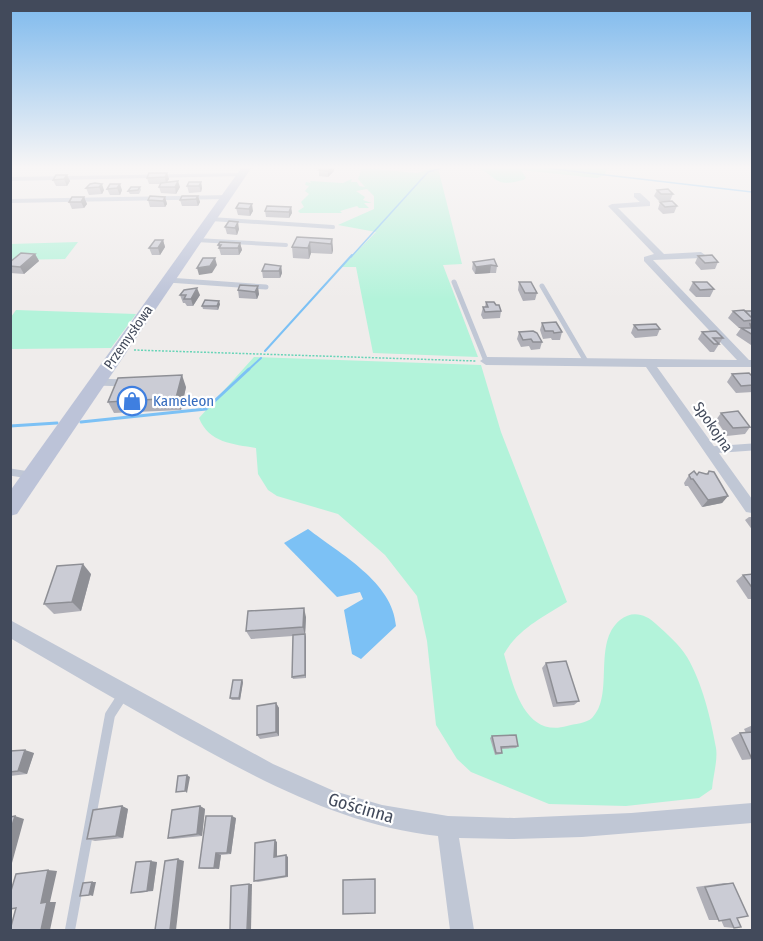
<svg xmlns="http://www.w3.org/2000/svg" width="763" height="941" font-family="'Fira Sans Condensed',sans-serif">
<rect width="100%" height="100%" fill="#efeceb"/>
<g fill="#b3f3da">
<path d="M 433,168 L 438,168 L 462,264 L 443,265 L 478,357 L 373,353 L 356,267 L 342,267 L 376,232 L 338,225 L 374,209 L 374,196 L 367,189 L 356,191 L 365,197 L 363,200 L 372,203 L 364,203 L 369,208 L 359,208 L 357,206 L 340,211 L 342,213 L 300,213 L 298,211 L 304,207 L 301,202 L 309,194 L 305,191 L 309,186 L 305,185 L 306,182 L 311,183 L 310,181 L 343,183 L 352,179 L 351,182 L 357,182 L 359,186 L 365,187 L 358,179 L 362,168 L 417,173 Z"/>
<path d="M 479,168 L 608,167 L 608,168 L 604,175 L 597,178 L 521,170 L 526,178 L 523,180 C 496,187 500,180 479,168 Z"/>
<path d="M 78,242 L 65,259 L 11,260 L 10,244 Z"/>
<path d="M 16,310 L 136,314 L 111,348 L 11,349 L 11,317 Z"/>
<path d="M 254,357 L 481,365 L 501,432 L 567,602 C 543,617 518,629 504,654 C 513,685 524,738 567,726 C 574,724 587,723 592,718 C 615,695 592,643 620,620 C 632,610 646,614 656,624 C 667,634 679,644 687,657 C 702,682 711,719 716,748 C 718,760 713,776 712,789 L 699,798 L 626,806 L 549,804 L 471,772 L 457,759 L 436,725 L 427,641 L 417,596 L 385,555 L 338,514 L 277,496 L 268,490 L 258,474 L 256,448 C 233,444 209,443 199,418 Z"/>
</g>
<path fill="#7cc1f5" d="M 308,529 C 340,554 393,582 396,626 L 361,659 L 352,654 L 344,610 L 363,599 L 360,592 L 337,597 L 284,543 Z"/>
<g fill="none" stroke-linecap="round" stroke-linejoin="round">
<g stroke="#7cc1f5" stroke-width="1.5">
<path d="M 537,167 L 752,192"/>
<path d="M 351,257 L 428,172 L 445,167"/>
</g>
<g stroke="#7cc1f5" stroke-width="2">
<path d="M 265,351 L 352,255"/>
<path d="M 247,371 L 261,358"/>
</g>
<g stroke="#7cc1f5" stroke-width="3">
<path d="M 81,422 L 206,409 L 249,369"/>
<path d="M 10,426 L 57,423"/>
</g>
<path stroke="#68d4b7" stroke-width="1.5" stroke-dasharray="2 1.5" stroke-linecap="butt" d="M 134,350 L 476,361"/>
<g stroke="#c0c7d5" stroke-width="4">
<path d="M 211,219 L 333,227"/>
<path d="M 196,240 L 286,245"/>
</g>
<g stroke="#c0c7d5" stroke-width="5">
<path d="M 168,280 L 266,287"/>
<path d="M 454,282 L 486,361"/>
<path d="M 542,286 L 587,363"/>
</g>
<g stroke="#c0c7d5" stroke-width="7">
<path d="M 97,382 L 125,383"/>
<path d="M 710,450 L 752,447"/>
<path d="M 10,472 L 29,475"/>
</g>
<path stroke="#c0c7d5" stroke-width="8" d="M 118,703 L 123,694"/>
<path stroke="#c0c7d5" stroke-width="10" d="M 70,930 L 110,715 L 119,701"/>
<g fill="#c0c7d5" fill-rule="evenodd">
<path d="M 244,173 L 244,175 L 242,176 L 10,181 L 10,177 Z"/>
<path d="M 634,193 L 640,193 L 650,202 L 650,206 L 618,208 L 664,254 L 701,252 L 705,255 L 701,258 L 653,260 L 749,360 L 752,360 L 752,367 L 657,367 L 752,499 L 752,513 L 746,512 L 646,367 L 486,365 L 480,361 L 486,357 L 737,360 L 644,261 L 644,257 L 654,254 L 608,206 L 612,204 L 640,202 L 634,197 Z"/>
<path d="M 229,195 L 229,199 L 226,199 L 10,203 L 10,199 Z"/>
<path d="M 10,620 L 273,764 L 334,791 L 382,805 L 448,816 L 514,818 L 631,813 L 752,803 L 752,823 L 582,837 L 514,839 L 459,838 L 474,930 L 450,930 L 438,836 C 344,826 262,781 180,736 C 123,704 67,671 10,638 Z"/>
</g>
<path fill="#bcc3d8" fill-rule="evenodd" d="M 242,167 L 252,167 L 17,514 L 10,516 L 10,491 Z"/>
</g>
<g fill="#afafb7">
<path d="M 315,168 L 334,168 L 334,171 L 328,177 L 319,176 L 319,170 Z"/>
<path d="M 167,173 L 169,179 L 167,182 L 180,187 L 176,194 L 161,193 L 159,187 L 160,184 L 149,184 L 147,178 Z"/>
<path d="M 67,175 L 70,181 L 67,186 L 56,186 L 53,180 Z"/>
<path d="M 201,182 L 202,188 L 201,192 L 189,193 L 187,186 Z"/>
<path d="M 95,183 L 104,190 L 102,194 L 89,195 L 86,188 Z"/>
<path d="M 110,184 L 122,190 L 120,195 L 110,195 L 107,189 Z"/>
<path d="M 140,187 L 141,190 L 139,194 L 130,194 L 128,191 Z"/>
<path d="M 657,190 L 673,194 L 670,201 L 659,201 L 654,196 Z"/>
<path d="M 198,196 L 200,202 L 198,206 L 182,206 L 180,200 Z"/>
<path d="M 84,197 L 87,204 L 84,208 L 72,209 L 69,202 Z"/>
<path d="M 165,197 L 167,204 L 165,207 L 150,207 L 148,200 Z"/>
<path d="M 660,202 L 677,206 L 674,213 L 663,214 L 658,209 Z"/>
<path d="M 239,203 L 253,211 L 250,216 L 238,215 L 236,208 Z"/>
<path d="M 291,207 L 292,213 L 289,218 L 266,217 L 265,211 Z"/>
<path d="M 229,221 L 239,229 L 237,235 L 227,234 L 225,227 Z"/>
<path d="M 297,237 L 332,239 L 333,250 L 332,254 L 311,253 L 309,259 L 293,258 L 292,247 Z"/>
<path d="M 163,240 L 165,247 L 160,255 L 152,255 L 149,248 Z"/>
<path d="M 240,243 L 242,250 L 239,255 L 221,255 L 218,245 Z"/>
<path d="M 35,254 L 39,261 L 24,274 L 10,273 L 10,262 Z"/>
<path d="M 698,256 L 718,262 L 715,269 L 701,270 L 695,263 Z"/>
<path d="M 473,262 L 497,266 L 496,273 L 490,273 L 475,274 L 472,269 Z"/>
<path d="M 281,266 L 282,273 L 280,278 L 263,278 L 262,271 Z"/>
<path d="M 519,282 L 537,293 L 535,300 L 523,301 L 518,290 Z"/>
<path d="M 693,282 L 714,289 L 710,297 L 696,297 L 689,290 Z"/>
<path d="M 240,285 L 259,294 L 257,299 L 239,298 L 238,290 Z"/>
<path d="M 180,295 L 200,295 L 193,306 L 187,306 L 185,303 L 183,303 Z"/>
<path d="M 486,302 L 496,305 L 501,311 L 500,318 L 483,319 L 481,315 L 483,307 L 485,307 Z"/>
<path d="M 220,304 L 218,310 L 203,309 L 202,306 Z"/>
<path d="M 733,311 L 753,311 L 753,323 L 751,324 L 753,325 L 753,345 L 751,345 L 736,335 L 741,328 L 739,328 L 728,318 Z"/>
<path d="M 542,323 L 562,332 L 560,340 L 552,340 L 551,338 L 543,339 L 540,330 Z"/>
<path d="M 634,325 L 660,329 L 657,336 L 635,338 L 631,333 Z"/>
<path d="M 519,332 L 542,342 L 540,349 L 531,350 L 529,346 L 521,347 L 517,339 Z"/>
<path d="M 702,332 L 723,338 L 714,352 L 710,352 L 698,339 Z"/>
<path d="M 732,374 L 753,377 L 753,392 L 736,393 L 727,382 Z"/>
<path d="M 186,387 L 181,410 L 114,413 L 108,402 Z"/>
<path d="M 721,413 L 750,427 L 745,434 L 727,436 L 716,420 Z"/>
<path d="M 709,471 L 728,496 L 722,503 L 702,507 L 688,486 L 685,486 L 684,483 L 689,475 L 706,474 Z"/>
<path d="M 749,517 L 753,517 L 753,531 L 745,520 Z"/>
<path d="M 91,574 L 81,611 L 54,614 L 44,604 Z"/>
<path d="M 753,574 L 753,599 L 748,599 L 736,581 L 743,575 Z"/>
<path d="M 306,617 L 305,636 L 306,678 L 293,679 L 292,677 L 293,636 L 251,639 L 246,631 Z"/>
<path d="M 546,663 L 579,701 L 574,705 L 553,707 L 542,668 Z"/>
<path d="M 243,682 L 240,700 L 232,700 L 230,698 Z"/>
<path d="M 276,703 L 279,708 L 279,736 L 260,739 L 257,735 Z"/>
<path d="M 753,725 L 753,759 L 742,760 L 731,738 L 740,733 L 746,733 L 744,729 Z"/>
<path d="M 492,736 L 518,746 L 516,748 L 502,749 L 502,753 L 501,754 L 495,755 L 490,738 Z"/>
<path d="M 10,751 L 34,753 L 27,774 L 10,776 Z"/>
<path d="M 122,806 L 128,809 L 123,838 L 95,841 L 87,839 Z"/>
<path d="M 200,806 L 205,809 L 202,836 L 173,839 L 168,838 Z"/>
<path d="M 236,818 L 231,854 L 221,855 L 219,869 L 204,869 L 199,868 Z"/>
<path d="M 277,842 L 277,856 L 288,857 L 288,877 L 258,882 L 254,881 Z"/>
<path d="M 157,862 L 153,891 L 138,893 L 131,893 Z"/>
<path d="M 724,883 L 733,883 L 737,918 L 734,928 L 724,927 L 721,920 L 709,920 L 696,887 Z"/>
</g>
<g fill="#8e8f95">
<path d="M 331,168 L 334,168 L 334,171 L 328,177 L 328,171 Z"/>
<path d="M 167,173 L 169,179 L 166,184 L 165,177 Z"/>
<path d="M 67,175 L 70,181 L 67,186 L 64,179 Z"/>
<path d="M 178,181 L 180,187 L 176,194 L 175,187 Z"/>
<path d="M 201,182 L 202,188 L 201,192 L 199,186 Z"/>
<path d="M 102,184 L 104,190 L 102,194 L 99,187 Z"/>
<path d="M 120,184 L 122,190 L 120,195 L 117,188 Z"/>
<path d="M 198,196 L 200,202 L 198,206 L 196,199 Z"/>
<path d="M 84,197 L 87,204 L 84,208 L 81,202 Z"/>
<path d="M 165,197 L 167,204 L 165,207 L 163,201 Z"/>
<path d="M 252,204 L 253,211 L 250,216 L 249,209 Z"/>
<path d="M 291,207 L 292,213 L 289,218 L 289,212 Z"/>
<path d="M 238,222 L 239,229 L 237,235 L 235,228 Z"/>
<path d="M 332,239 L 333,250 L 332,254 L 331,244 Z"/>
<path d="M 163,240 L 165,247 L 160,255 L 158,248 Z"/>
<path d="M 310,242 L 311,253 L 309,259 L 308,248 Z"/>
<path d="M 240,243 L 242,250 L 239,255 L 238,248 Z"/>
<path d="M 35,254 L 39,261 L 24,274 L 20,267 Z"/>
<path d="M 215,258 L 217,265 L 212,273 L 199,275 L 197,268 Z"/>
<path d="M 491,265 L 490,273 L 475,274 L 476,267 Z"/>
<path d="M 281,266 L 282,273 L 280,278 L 279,271 Z"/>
<path d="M 258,286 L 259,294 L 257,299 L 255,292 Z"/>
<path d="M 197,288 L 200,295 L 193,306 L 191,299 Z"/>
<path d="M 219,301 L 220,304 L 218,310 L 217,306 Z"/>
<path d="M 182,375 L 186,387 L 181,410 L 176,398 Z"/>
<path d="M 728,496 L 722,503 L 702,507 L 708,500 Z"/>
<path d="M 83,564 L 91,574 L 81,611 L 72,602 Z"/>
<path d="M 304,608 L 306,617 L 305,636 L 303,627 Z"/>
<path d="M 305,634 L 306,637 L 306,678 L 305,675 Z"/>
<path d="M 242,680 L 243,682 L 240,700 L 239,698 Z"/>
<path d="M 276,703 L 279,708 L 279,736 L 276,732 Z"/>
<path d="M 25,750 L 34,753 L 27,774 L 18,771 Z"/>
<path d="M 187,775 L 190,777 L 187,793 L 185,791 Z"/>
<path d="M 122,806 L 128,809 L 123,838 L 116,836 Z"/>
<path d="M 200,806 L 205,809 L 202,836 L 197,834 Z"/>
<path d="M 15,816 L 24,819 L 12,863 L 10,862 L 10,832 Z"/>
<path d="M 232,816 L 236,818 L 231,854 L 227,853 Z"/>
<path d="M 275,840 L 277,842 L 277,858 L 274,857 Z"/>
<path d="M 216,853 L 221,855 L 219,869 L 214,868 Z"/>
<path d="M 286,855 L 288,857 L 288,877 L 286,876 Z"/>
<path d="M 178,859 L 184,861 L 176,930 L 170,930 Z"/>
<path d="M 151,861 L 157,862 L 153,891 L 147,891 Z"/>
<path d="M 48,870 L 57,871 L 50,902 L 56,902 L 50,930 L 41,930 L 41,903 Z"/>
<path d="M 92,882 L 96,882 L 93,896 L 89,895 Z"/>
<path d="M 249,884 L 252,884 L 251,930 L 247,930 Z"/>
</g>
<g fill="#cbccd5" stroke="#8e8f95" stroke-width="1.5">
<path d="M 322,168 L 331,168 L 328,171 L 319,170 Z"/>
<path d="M 149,173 L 167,173 L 165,177 L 147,178 Z"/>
<path d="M 56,175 L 67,175 L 64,179 L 53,180 Z"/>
<path d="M 178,181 L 175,187 L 159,187 L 161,183 Z"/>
<path d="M 189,182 L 201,182 L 199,186 L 187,186 Z"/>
<path d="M 95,183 L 102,184 L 99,187 L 86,188 L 90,184 Z"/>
<path d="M 110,184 L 120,184 L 117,188 L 107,189 Z"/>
<path d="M 131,187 L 140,187 L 138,190 L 128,191 Z"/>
<path d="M 668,189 L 673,194 L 661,194 L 657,190 Z"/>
<path d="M 150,196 L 165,197 L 163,201 L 148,200 Z"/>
<path d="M 182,196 L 198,196 L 196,199 L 180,200 Z"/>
<path d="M 72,197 L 84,197 L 81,202 L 69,202 Z"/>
<path d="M 672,201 L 677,206 L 665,207 L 660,202 Z"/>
<path d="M 239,203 L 252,204 L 249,209 L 236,208 Z"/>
<path d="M 267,206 L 291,207 L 289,212 L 265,211 Z"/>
<path d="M 229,221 L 238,222 L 235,228 L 225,227 Z"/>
<path d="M 297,237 L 332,239 L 331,244 L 310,242 L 308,248 L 292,247 Z"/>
<path d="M 155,240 L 163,240 L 158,248 L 149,248 Z"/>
<path d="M 220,242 L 240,243 L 238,248 L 219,248 L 221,245 L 218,245 Z"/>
<path d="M 21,253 L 35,254 L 20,267 L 10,266 L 10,262 Z"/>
<path d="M 712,255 L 718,262 L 705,263 L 698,256 Z"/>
<path d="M 203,258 L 215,258 L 210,266 L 197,268 Z"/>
<path d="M 494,259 L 497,266 L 491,265 L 476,267 L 473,262 Z"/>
<path d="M 265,264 L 281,266 L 279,271 L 262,271 Z"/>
<path d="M 519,282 L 531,282 L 537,293 L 525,293 Z"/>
<path d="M 693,282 L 707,282 L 714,289 L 700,290 Z"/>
<path d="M 240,285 L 258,286 L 255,292 L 238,290 Z"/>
<path d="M 197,288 L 191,299 L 184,299 L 186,295 L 180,295 L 184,290 Z"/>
<path d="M 205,300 L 219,301 L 217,306 L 202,306 Z"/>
<path d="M 486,302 L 494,302 L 496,305 L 499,305 L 501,311 L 485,312 L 483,307 L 488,307 Z"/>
<path d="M 744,310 L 753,318 L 753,320 L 744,321 L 733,311 Z"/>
<path d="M 745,311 L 753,311 L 753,317 L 751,317 Z"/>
<path d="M 556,322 L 562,332 L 554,333 L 553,331 L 545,331 L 542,323 Z"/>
<path d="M 656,324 L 660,329 L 638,330 L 634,325 Z"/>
<path d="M 750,324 L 753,325 L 753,335 L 741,328 L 751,328 Z"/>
<path d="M 533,331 L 537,333 L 542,342 L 533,342 L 531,339 L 523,340 L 519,332 Z"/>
<path d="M 716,331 L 723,338 L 713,338 L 719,344 L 714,344 L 702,332 Z"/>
<path d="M 749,373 L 753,377 L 753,385 L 741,386 L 732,374 Z"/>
<path d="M 182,375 L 176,398 L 108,402 L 118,378 Z"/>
<path d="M 738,411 L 750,427 L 733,428 L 721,413 Z"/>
<path d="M 694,471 L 697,475 L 699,472 L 706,474 L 708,474 L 709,471 L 714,472 L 728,496 L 708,500 L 693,479 L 691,479 L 689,475 Z"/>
<path d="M 83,564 L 72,602 L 44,604 L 57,566 Z"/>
<path d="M 753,574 L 753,589 L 743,575 Z"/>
<path d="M 304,608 L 303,627 L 246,631 L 248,611 Z"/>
<path d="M 305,634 L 305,675 L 292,677 L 293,635 Z"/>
<path d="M 566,661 L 579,701 L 557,703 L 546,663 Z"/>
<path d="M 233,680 L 242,680 L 239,698 L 230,698 Z"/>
<path d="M 276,703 L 276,732 L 257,735 L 257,706 Z"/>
<path d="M 753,732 L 753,756 L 751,757 L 740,733 Z"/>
<path d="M 516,735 L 518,746 L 501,747 L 502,753 L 496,753 L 492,736 Z"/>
<path d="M 25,750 L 18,771 L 10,772 L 10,751 Z"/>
<path d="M 187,775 L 185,791 L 176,792 L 178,776 Z"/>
<path d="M 122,806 L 116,836 L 87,839 L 93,810 Z"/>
<path d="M 200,806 L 197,834 L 168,838 L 172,810 Z"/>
<path d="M 15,816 L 10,832 L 10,817 Z"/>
<path d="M 206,816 L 232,816 L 227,853 L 216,853 L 214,868 L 199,868 Z"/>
<path d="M 275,840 L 274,857 L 286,855 L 286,876 L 254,881 L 255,843 Z"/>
<path d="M 178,859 L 170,930 L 155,930 L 165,861 Z"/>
<path d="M 151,861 L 147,891 L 131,893 L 136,862 Z"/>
<path d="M 48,870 L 41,903 L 47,902 L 41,930 L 10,930 L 16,908 L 10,909 L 10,894 L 16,874 Z"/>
<path d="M 375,879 L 375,913 L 343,914 L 343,880 Z"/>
<path d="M 92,882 L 89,895 L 80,896 L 83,883 Z"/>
<path d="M 733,883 L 748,916 L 737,918 L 741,927 L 734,928 L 730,919 L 719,921 L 705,887 Z"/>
<path d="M 249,884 L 247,930 L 230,930 L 231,886 Z"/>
</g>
<linearGradient id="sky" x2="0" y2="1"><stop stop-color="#7db9ed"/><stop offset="0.56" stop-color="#f8f6f6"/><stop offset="1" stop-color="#f8f6f6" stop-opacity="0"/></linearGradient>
<rect width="763" height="299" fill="url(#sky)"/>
<defs>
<g id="shop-ring" transform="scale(1.5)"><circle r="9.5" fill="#fff" stroke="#3f7fe0" stroke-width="1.5"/><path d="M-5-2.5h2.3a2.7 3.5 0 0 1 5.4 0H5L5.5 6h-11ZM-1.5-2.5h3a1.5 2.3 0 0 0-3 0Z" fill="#3f7fe0"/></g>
</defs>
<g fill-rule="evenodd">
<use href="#shop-ring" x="132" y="401"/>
</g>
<g text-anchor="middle" stroke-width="4.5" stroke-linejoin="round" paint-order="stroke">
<g font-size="14" fill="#424a5b" stroke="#fff">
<text transform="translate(128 337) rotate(-55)" y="5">Przemysłowa</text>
</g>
<g font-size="15" fill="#366cbe" stroke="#fff" text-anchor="start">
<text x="153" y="406">Kameleon</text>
</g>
<g font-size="15" fill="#424a5b" stroke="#fff">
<text transform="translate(713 427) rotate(55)" y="5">Spokojna</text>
</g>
<g font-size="18" fill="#424a5b" stroke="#fff">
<text transform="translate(361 808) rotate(16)" y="6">Gościnna</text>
</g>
</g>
<rect width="763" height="941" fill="none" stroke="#424a5b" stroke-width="24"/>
</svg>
